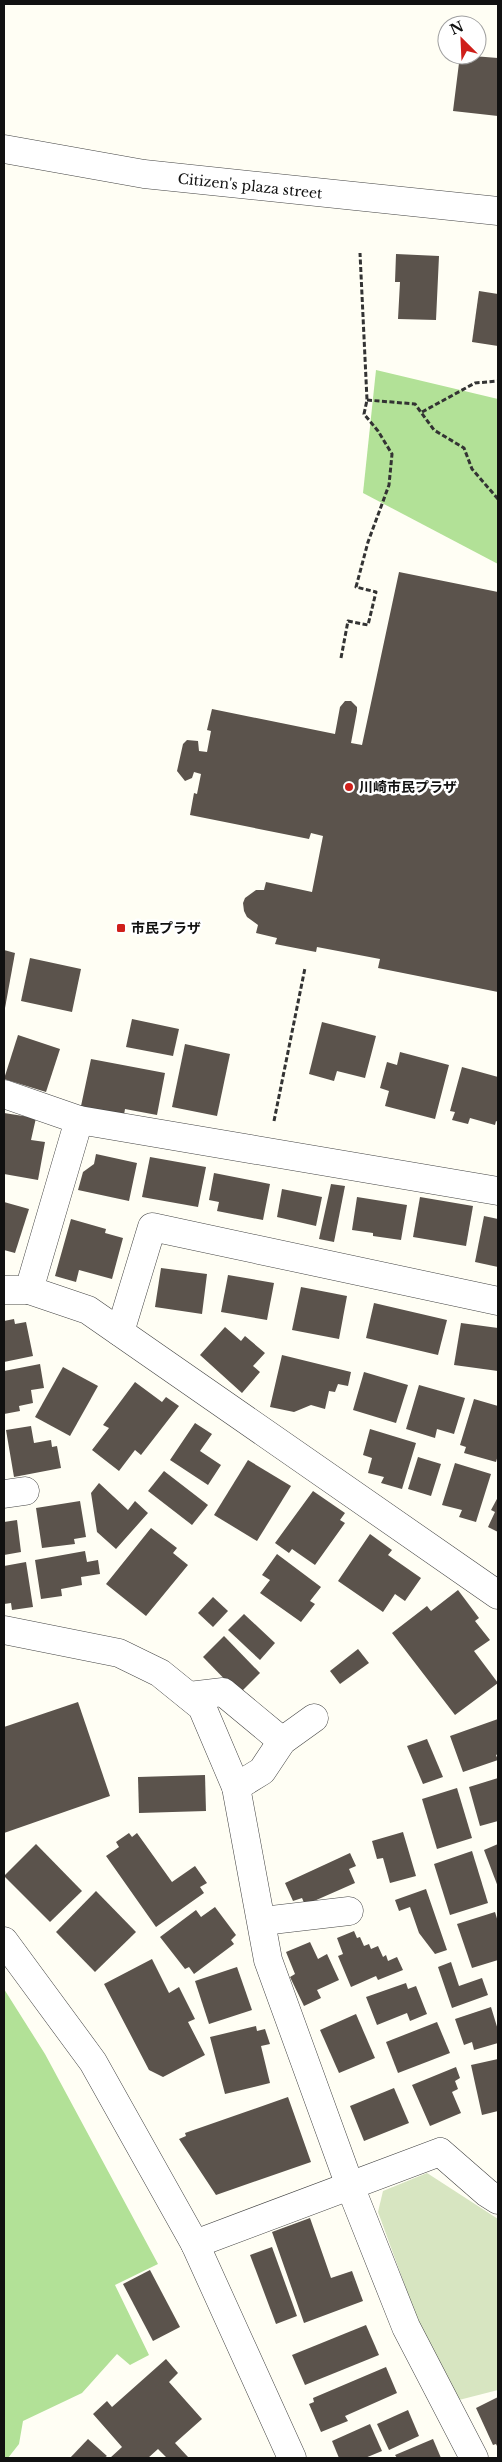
<svg xmlns="http://www.w3.org/2000/svg" width="502" height="2462" font-family="'Libre Baskerville','Noto Sans JP',serif">
<rect width="100%" height="100%" fill="#fffef4"/>
<g fill="#b2e197">
<path d="M 376,370 L 498,399 L 498,564 L 363,493 Z"/>
<path d="M 4,1989 L 45,2054 L 158,2264 L 115,2285 L 149,2355 L 130,2365 L 117,2354 L 82,2393 L 23,2421 L 19,2444 L 8,2458 L 4,2458 Z"/>
</g>
<path fill="#d7e5c1" d="M 427,2173 L 498,2219 L 498,2390 L 459,2400 L 426,2343 L 378,2212 L 383,2191 Z"/>
<g fill="#5b534c">
<path d="M 460,55 L 498,58 L 498,116 L 453,111 Z"/>
<path d="M 396,254 L 439,256 L 436,320 L 398,319 L 400,282 L 395,282 Z"/>
<path d="M 479,291 L 498,294 L 498,346 L 472,342 Z"/>
<path d="M 399,572 L 498,592 L 498,992 L 378,968 L 380,959 L 317,947 L 316,952 L 275,944 L 277,938 L 256,933 L 258,925 L 247,917 L 244,911 L 243,903 L 245,898 L 256,890 L 264,890 L 266,882 L 312,892 L 323,836 L 311,833 L 309,839 L 190,815 L 194,793 L 197,794 L 201,774 L 194,772 L 192,778 L 185,781 L 177,771 L 183,744 L 187,740 L 198,741 L 199,751 L 207,752 L 211,731 L 207,730 L 212,709 L 335,734 L 340,707 L 345,701 L 351,701 L 357,707 L 357,711 L 351,743 L 362,745 Z"/>
<path d="M 4,950 L 15,953 L 5,1008 L 4,1008 Z"/>
<path d="M 30,958 L 81,969 L 72,1012 L 21,1001 Z"/>
<path d="M 132,1019 L 179,1029 L 173,1056 L 126,1047 Z"/>
<path d="M 322,1022 L 376,1036 L 365,1078 L 337,1071 L 334,1081 L 309,1074 Z"/>
<path d="M 18,1035 L 60,1049 L 46,1092 L 4,1079 Z"/>
<path d="M 185,1044 L 230,1054 L 217,1116 L 172,1107 Z"/>
<path d="M 400,1052 L 449,1065 L 435,1119 L 385,1106 L 389,1091 L 380,1088 L 387,1062 L 397,1065 Z"/>
<path d="M 91,1059 L 165,1073 L 157,1115 L 125,1109 L 124,1115 L 81,1106 Z"/>
<path d="M 462,1067 L 498,1077 L 498,1122 L 496,1121 L 495,1125 L 470,1118 L 468,1124 L 452,1120 L 455,1112 L 450,1111 Z"/>
<path d="M 4,1113 L 36,1118 L 31,1140 L 45,1142 L 38,1180 L 4,1174 Z"/>
<path d="M 96,1154 L 137,1163 L 129,1201 L 78,1190 L 83,1172 L 94,1164 Z"/>
<path d="M 150,1157 L 206,1167 L 198,1207 L 142,1197 Z"/>
<path d="M 214,1173 L 270,1184 L 263,1220 L 217,1211 L 219,1202 L 209,1200 Z"/>
<path d="M 331,1184 L 345,1186 L 334,1242 L 319,1239 Z"/>
<path d="M 282,1189 L 322,1197 L 316,1226 L 277,1217 Z"/>
<path d="M 357,1197 L 407,1205 L 401,1240 L 373,1236 L 373,1233 L 352,1230 Z"/>
<path d="M 420,1197 L 473,1206 L 466,1246 L 413,1237 Z"/>
<path d="M 4,1202 L 29,1209 L 15,1253 L 4,1250 Z"/>
<path d="M 484,1216 L 498,1219 L 498,1267 L 475,1262 Z"/>
<path d="M 71,1219 L 106,1229 L 105,1233 L 123,1238 L 112,1279 L 79,1270 L 76,1282 L 55,1276 Z"/>
<path d="M 161,1268 L 207,1274 L 202,1314 L 155,1307 Z"/>
<path d="M 228,1275 L 274,1283 L 267,1320 L 221,1312 Z"/>
<path d="M 301,1287 L 347,1296 L 339,1339 L 292,1330 Z"/>
<path d="M 374,1303 L 447,1320 L 438,1355 L 366,1338 Z"/>
<path d="M 14,1319 L 15,1324 L 26,1322 L 33,1356 L 4,1362 L 4,1321 Z"/>
<path d="M 461,1323 L 498,1328 L 498,1371 L 454,1365 Z"/>
<path d="M 225,1327 L 241,1341 L 245,1336 L 265,1353 L 253,1366 L 260,1372 L 242,1393 L 200,1355 Z"/>
<path d="M 282,1355 L 351,1372 L 348,1386 L 338,1384 L 335,1392 L 329,1391 L 325,1409 L 311,1405 L 294,1412 L 270,1407 Z"/>
<path d="M 40,1364 L 44,1388 L 31,1390 L 33,1403 L 19,1406 L 20,1411 L 4,1414 L 4,1371 Z"/>
<path d="M 63,1367 L 98,1386 L 70,1436 L 35,1417 Z"/>
<path d="M 364,1372 L 408,1385 L 396,1423 L 353,1410 Z"/>
<path d="M 135,1382 L 162,1402 L 166,1397 L 179,1406 L 141,1455 L 135,1450 L 119,1471 L 92,1450 L 109,1428 L 103,1425 Z"/>
<path d="M 419,1385 L 465,1398 L 454,1434 L 437,1429 L 435,1438 L 406,1429 Z"/>
<path d="M 474,1399 L 498,1406 L 498,1455 L 496,1462 L 464,1453 L 466,1447 L 460,1445 Z"/>
<path d="M 195,1423 L 212,1434 L 200,1451 L 221,1465 L 208,1485 L 170,1460 Z"/>
<path d="M 31,1426 L 34,1443 L 51,1440 L 52,1447 L 57,1446 L 61,1468 L 14,1477 L 6,1430 Z"/>
<path d="M 370,1429 L 416,1443 L 402,1489 L 381,1483 L 384,1477 L 368,1473 L 372,1458 L 363,1455 Z"/>
<path d="M 418,1457 L 441,1464 L 431,1496 L 408,1489 Z"/>
<path d="M 248,1460 L 291,1486 L 257,1541 L 214,1515 Z"/>
<path d="M 455,1463 L 491,1474 L 476,1522 L 459,1517 L 462,1510 L 442,1505 Z"/>
<path d="M 164,1471 L 208,1505 L 192,1525 L 148,1491 Z"/>
<path d="M 99,1483 L 128,1510 L 135,1501 L 148,1513 L 116,1549 L 97,1532 L 91,1493 Z"/>
<path d="M 313,1491 L 345,1513 L 340,1520 L 345,1523 L 315,1565 L 292,1549 L 289,1553 L 275,1543 Z"/>
<path d="M 498,1497 L 498,1532 L 488,1527 L 495,1512 L 491,1510 Z"/>
<path d="M 80,1501 L 86,1537 L 74,1539 L 75,1544 L 42,1548 L 36,1508 Z"/>
<path d="M 17,1520 L 21,1552 L 4,1555 L 4,1522 Z"/>
<path d="M 151,1528 L 177,1548 L 173,1553 L 188,1565 L 146,1616 L 106,1584 Z"/>
<path d="M 370,1534 L 392,1550 L 388,1555 L 421,1578 L 405,1601 L 395,1594 L 383,1612 L 338,1581 Z"/>
<path d="M 85,1551 L 87,1562 L 98,1560 L 100,1574 L 81,1577 L 82,1585 L 61,1589 L 62,1596 L 41,1599 L 35,1560 Z"/>
<path d="M 277,1554 L 321,1587 L 310,1601 L 315,1604 L 301,1622 L 260,1593 L 270,1580 L 262,1575 Z"/>
<path d="M 26,1562 L 33,1607 L 12,1610 L 11,1603 L 4,1604 L 4,1566 Z"/>
<path d="M 458,1590 L 479,1618 L 475,1621 L 490,1640 L 474,1651 L 498,1683 L 455,1715 L 392,1633 L 427,1606 L 431,1611 Z"/>
<path d="M 213,1597 L 228,1611 L 213,1627 L 198,1613 Z"/>
<path d="M 244,1614 L 275,1643 L 260,1660 L 228,1630 Z"/>
<path d="M 224,1636 L 260,1673 L 239,1694 L 203,1657 Z"/>
<path d="M 358,1649 L 369,1663 L 340,1684 L 330,1671 Z"/>
<path d="M 78,1702 L 110,1796 L 4,1833 L 4,1727 Z"/>
<path d="M 498,1719 L 498,1754 L 496,1755 L 498,1760 L 463,1772 L 450,1736 Z"/>
<path d="M 427,1739 L 443,1777 L 423,1784 L 407,1746 Z"/>
<path d="M 205,1775 L 206,1811 L 139,1813 L 138,1777 Z"/>
<path d="M 498,1778 L 498,1821 L 480,1826 L 469,1787 Z"/>
<path d="M 457,1788 L 472,1838 L 437,1849 L 422,1799 Z"/>
<path d="M 403,1832 L 416,1876 L 390,1883 L 383,1858 L 377,1859 L 372,1841 Z"/>
<path d="M 129,1833 L 132,1837 L 137,1833 L 172,1882 L 195,1866 L 207,1883 L 200,1887 L 204,1893 L 156,1927 L 106,1856 L 119,1847 L 116,1842 Z"/>
<path d="M 36,1844 L 82,1891 L 50,1922 L 4,1876 Z"/>
<path d="M 498,1844 L 498,1887 L 484,1850 Z"/>
<path d="M 472,1851 L 488,1903 L 450,1915 L 434,1864 Z"/>
<path d="M 350,1853 L 356,1866 L 349,1869 L 355,1883 L 305,1905 L 302,1898 L 293,1901 L 285,1883 Z"/>
<path d="M 426,1889 L 447,1950 L 435,1954 L 419,1933 L 410,1907 L 399,1911 L 395,1900 Z"/>
<path d="M 96,1891 L 136,1932 L 95,1972 L 56,1932 Z"/>
<path d="M 215,1907 L 236,1935 L 231,1940 L 234,1944 L 194,1974 L 189,1967 L 185,1969 L 160,1937 L 196,1910 L 201,1917 Z"/>
<path d="M 495,1912 L 498,1922 L 498,1960 L 472,1968 L 457,1924 Z"/>
<path d="M 354,1931 L 357,1938 L 360,1937 L 364,1946 L 369,1944 L 371,1949 L 378,1946 L 383,1957 L 386,1955 L 388,1961 L 397,1957 L 403,1970 L 378,1980 L 376,1976 L 351,1987 L 338,1956 L 343,1954 L 337,1938 Z"/>
<path d="M 310,1942 L 318,1959 L 327,1954 L 339,1980 L 317,1990 L 321,1998 L 304,2006 L 290,1977 L 295,1974 L 286,1952 Z"/>
<path d="M 152,1959 L 169,1993 L 179,1987 L 195,2019 L 188,2022 L 205,2055 L 163,2077 L 149,2070 L 104,1984 Z"/>
<path d="M 451,1962 L 459,1986 L 482,1978 L 488,1995 L 452,2008 L 438,1967 Z"/>
<path d="M 237,1967 L 252,2010 L 209,2024 L 195,1981 Z"/>
<path d="M 406,1983 L 408,1989 L 416,1986 L 427,2014 L 410,2021 L 407,2013 L 377,2025 L 366,1997 Z"/>
<path d="M 491,2007 L 498,2030 L 498,2043 L 474,2050 L 472,2042 L 464,2045 L 455,2019 Z"/>
<path d="M 356,2014 L 375,2058 L 339,2073 L 320,2030 Z"/>
<path d="M 437,2022 L 450,2053 L 398,2073 L 386,2042 Z"/>
<path d="M 256,2026 L 257,2031 L 265,2029 L 270,2044 L 261,2046 L 270,2083 L 225,2094 L 210,2037 Z"/>
<path d="M 498,2059 L 498,2111 L 482,2115 L 471,2065 Z"/>
<path d="M 456,2067 L 460,2078 L 455,2081 L 458,2089 L 452,2092 L 461,2113 L 430,2126 L 412,2085 Z"/>
<path d="M 394,2088 L 409,2123 L 364,2141 L 350,2106 Z"/>
<path d="M 288,2097 L 311,2162 L 216,2195 L 179,2139 L 186,2136 L 185,2133 Z"/>
<path d="M 310,2218 L 331,2278 L 352,2271 L 363,2301 L 304,2323 L 272,2232 Z"/>
<path d="M 272,2247 L 297,2316 L 276,2324 L 250,2255 Z"/>
<path d="M 150,2270 L 180,2327 L 153,2341 L 123,2284 Z"/>
<path d="M 366,2325 L 379,2355 L 305,2385 L 292,2355 Z"/>
<path d="M 166,2359 L 178,2373 L 169,2382 L 202,2419 L 175,2443 L 188,2457 L 167,2458 L 158,2449 L 148,2458 L 110,2458 L 122,2447 L 93,2414 L 107,2401 L 112,2407 Z"/>
<path d="M 386,2367 L 397,2393 L 345,2416 L 348,2421 L 321,2432 L 309,2404 L 314,2402 L 313,2398 Z"/>
<path d="M 498,2397 L 498,2448 L 496,2444 L 493,2445 L 476,2408 Z"/>
<path d="M 408,2410 L 419,2436 L 389,2450 L 377,2424 Z"/>
<path d="M 370,2424 L 382,2451 L 365,2458 L 339,2458 L 332,2441 Z"/>
<path d="M 88,2439 L 107,2456 L 104,2458 L 70,2458 Z"/>
<path d="M 433,2439 L 441,2458 L 397,2458 L 395,2455 Z"/>
</g>
<g fill="none" stroke-linecap="round" stroke-linejoin="round">
<g stroke="#444" stroke-width="29">
<g id="minor">
<path d="M 4,149 L 144,174 L 498,211"/>
<path d="M 4,1094 L 79,1120 L 498,1191"/>
<path d="M 4,1290 L 29,1290 L 88,1310 L 498,1595"/>
<path d="M 29,1290 L 79,1120"/>
<path d="M 120,1332 L 152,1227 L 498,1301"/>
<path d="M 4,1494 L 25,1491"/>
<path d="M 4,1630 L 119,1653 L 160,1673 L 202,1707 L 236,1787 L 268,1960 L 350,2186 L 406,2327 L 474,2458"/>
<path d="M 189,1696 L 223,1692 L 282,1741"/>
<path d="M 236,1787 L 262,1771 L 282,1741 L 314,1718"/>
<path d="M 263,1921 L 349,1911"/>
<path d="M 4,1941 L 93,2062 L 195,2244 L 292,2458"/>
<path d="M 195,2244 L 440,2152 L 487,2193 L 498,2200"/>
</g>
</g>
<g stroke="#333" stroke-width="3" stroke-dasharray="5 2.5" stroke-linecap="butt">
<path d="M 367,400 L 415,404 L 434,430 L 464,448 L 472,469 L 498,499"/>
<path d="M 422,412 L 475,383 L 498,381"/>
<path d="M 341,658 L 348,621 L 368,625 L 376,592 L 356,587 L 368,542 L 389,485 L 392,454 L 378,431 L 364,414 L 367,400 L 360,253"/>
<path d="M 274,1121 L 305,968"/>
</g>
<use href="#minor" stroke="#fff" stroke-width="28"/>
</g>
<g fill="#cf1f1a" stroke="#fff" stroke-width="2">
<circle cx="349" cy="787" r="5"/>
<rect x="116" y="923" width="10" height="10" rx="2.5"/>
</g>
<g text-anchor="middle" stroke-width="5" stroke-linejoin="round" paint-order="stroke">
<g font-size="14" fill="#111" stroke="#fff">
<text transform="translate(250 186) rotate(6)" y="5">Citizen's plaza street</text>
</g>
<g font-size="14" font-weight="bold" fill="#111" stroke="#fff" text-anchor="start">
<text x="359" y="792">川崎市民プラザ</text>
<text x="131" y="933">市民プラザ</text>
</g>
</g>
<rect width="502" height="2462" fill="none" stroke="#111111" stroke-width="10"/>
<g transform="translate(462 40) rotate(336)"><circle r="24" fill="#ffffff" stroke="#a0a0a0"/>
<path d="M0-4L9 19L0 12L-9 19Z" fill="#cf1f1a"/>
<text y="-8" font-size="14" font-weight="bold" text-anchor="middle" fill="#111111">N</text>
</g>
</svg>
